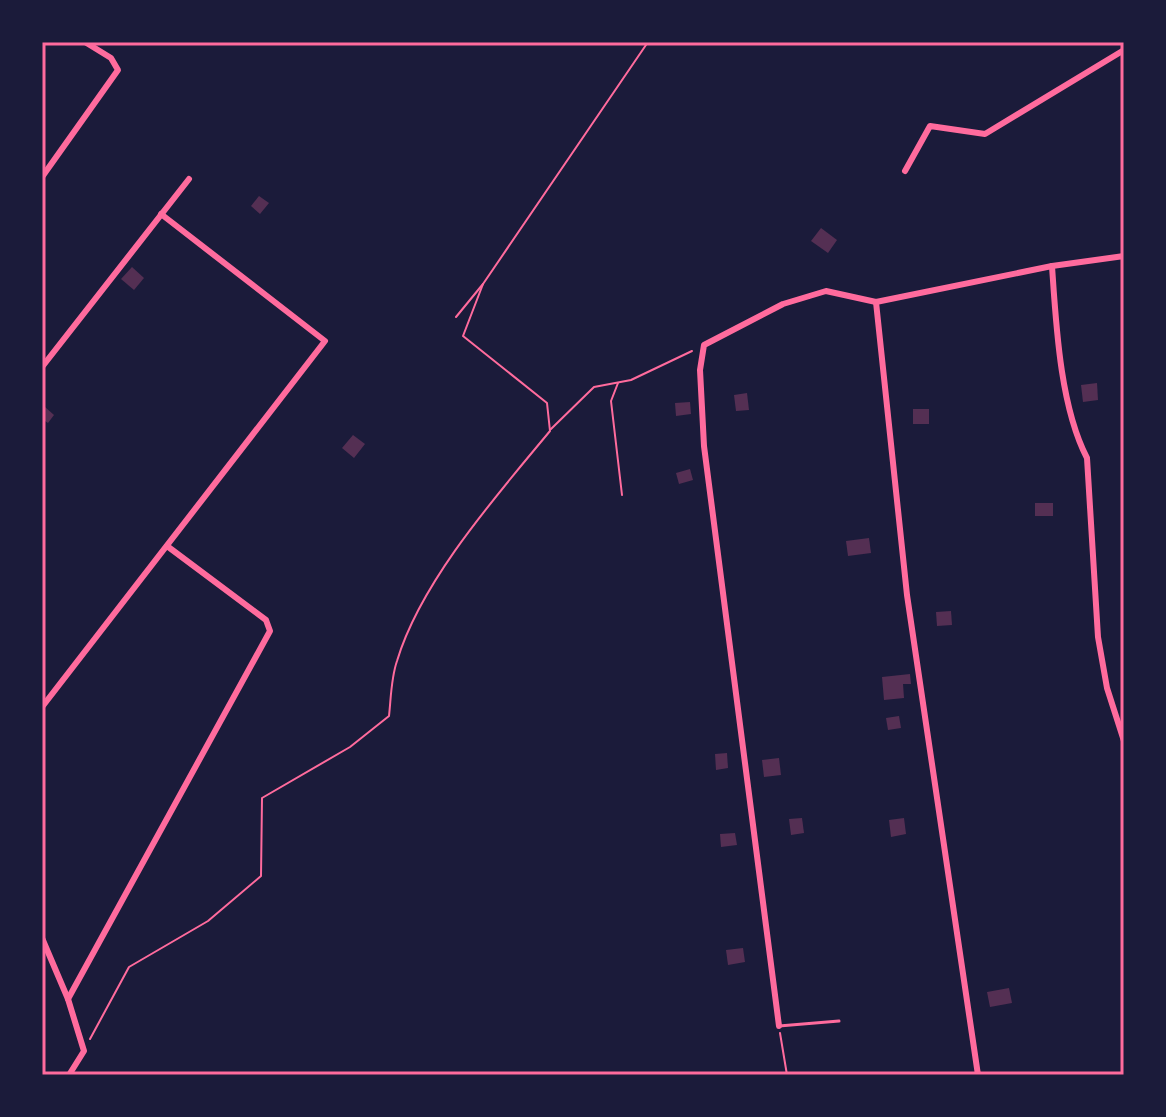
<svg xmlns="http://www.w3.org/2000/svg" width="1166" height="1117" font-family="'Open Sans',sans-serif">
<rect width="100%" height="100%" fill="#1b1b3a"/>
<g fill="#542f53">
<path d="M 259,196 L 269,203 L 260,214 L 251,206 Z"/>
<path d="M 821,228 L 837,240 L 828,253 L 811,241 Z"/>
<path d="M 132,267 L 144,278 L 134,290 L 121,279 Z"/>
<path d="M 1097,383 L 1098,400 L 1083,402 L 1081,385 Z"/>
<path d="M 747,393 L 749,410 L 736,411 L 734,395 Z"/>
<path d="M 690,402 L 691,414 L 676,416 L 675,403 Z"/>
<path d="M 45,407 L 54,415 L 48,423 L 42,419 Z"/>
<rect x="913" y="409" width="16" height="15"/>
<path d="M 353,435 L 365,444 L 354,458 L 342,448 Z"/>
<path d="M 690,469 L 693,480 L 679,484 L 676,473 Z"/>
<rect x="1035" y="503" width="18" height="13"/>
<path d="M 869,538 L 871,553 L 848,556 L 846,541 Z"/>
<path d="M 951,611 L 952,625 L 937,626 L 936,612 Z"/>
<path d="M 910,674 L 911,684 L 903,684 L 904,698 L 884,700 L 882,677 Z"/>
<path d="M 899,716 L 901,728 L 888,730 L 886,718 Z"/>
<path d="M 727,753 L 728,768 L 716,770 L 715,754 Z"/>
<path d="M 779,758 L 781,775 L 764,777 L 762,760 Z"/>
<path d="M 802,818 L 804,833 L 791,835 L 789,819 Z"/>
<path d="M 904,818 L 906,834 L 891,837 L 889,820 Z"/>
<path d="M 735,833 L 737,845 L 721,847 L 720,834 Z"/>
<path d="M 743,948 L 745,962 L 728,965 L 726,950 Z"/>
<path d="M 1009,988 L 1012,1003 L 990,1007 L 987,992 Z"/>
</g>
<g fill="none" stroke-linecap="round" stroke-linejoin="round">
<g stroke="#ff6b9d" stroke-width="2">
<path d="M 456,317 L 483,284 L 648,42"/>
<path d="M 618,383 L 611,401 L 622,495"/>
<path d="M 551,429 L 594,387 L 631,380 L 692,351"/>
<path d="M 780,1033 L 787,1075"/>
<path d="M 90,1039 L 129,967 L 208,921 L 261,876 L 262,798 L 350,747 L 389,716 C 391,698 391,678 397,661 C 421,581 497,495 550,431 L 547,403 L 463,336 L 483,284"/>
</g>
<path stroke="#ff6b9d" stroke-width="3" d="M 779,1026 L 839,1021"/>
<g stroke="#ff6b9d" stroke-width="6">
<path d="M 905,171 L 930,126 L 985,134 L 1124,50"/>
<path d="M 42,177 L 118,70 L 111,58 L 85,42"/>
<path d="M 1052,266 C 1056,324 1060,406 1087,458 L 1098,637 L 1107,688 L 1124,741"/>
<path d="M 876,302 L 907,595 L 978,1075"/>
<path d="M 42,367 L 189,179"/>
<path d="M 42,707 L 325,341 L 161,214"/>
<path d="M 42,938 L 68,999 L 84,1051 L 69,1075"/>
<path d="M 68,999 L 270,631 L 266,620 L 167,546"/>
<path d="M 779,1026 L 704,446 L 700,370 L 704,345 L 783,304 L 826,291 L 876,302 L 1052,266 L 1124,256"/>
</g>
</g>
<rect width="1166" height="1117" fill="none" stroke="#1b1b3a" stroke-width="88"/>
<rect x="44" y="44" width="1078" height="1029" fill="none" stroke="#ff6b9d" stroke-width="3"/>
</svg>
